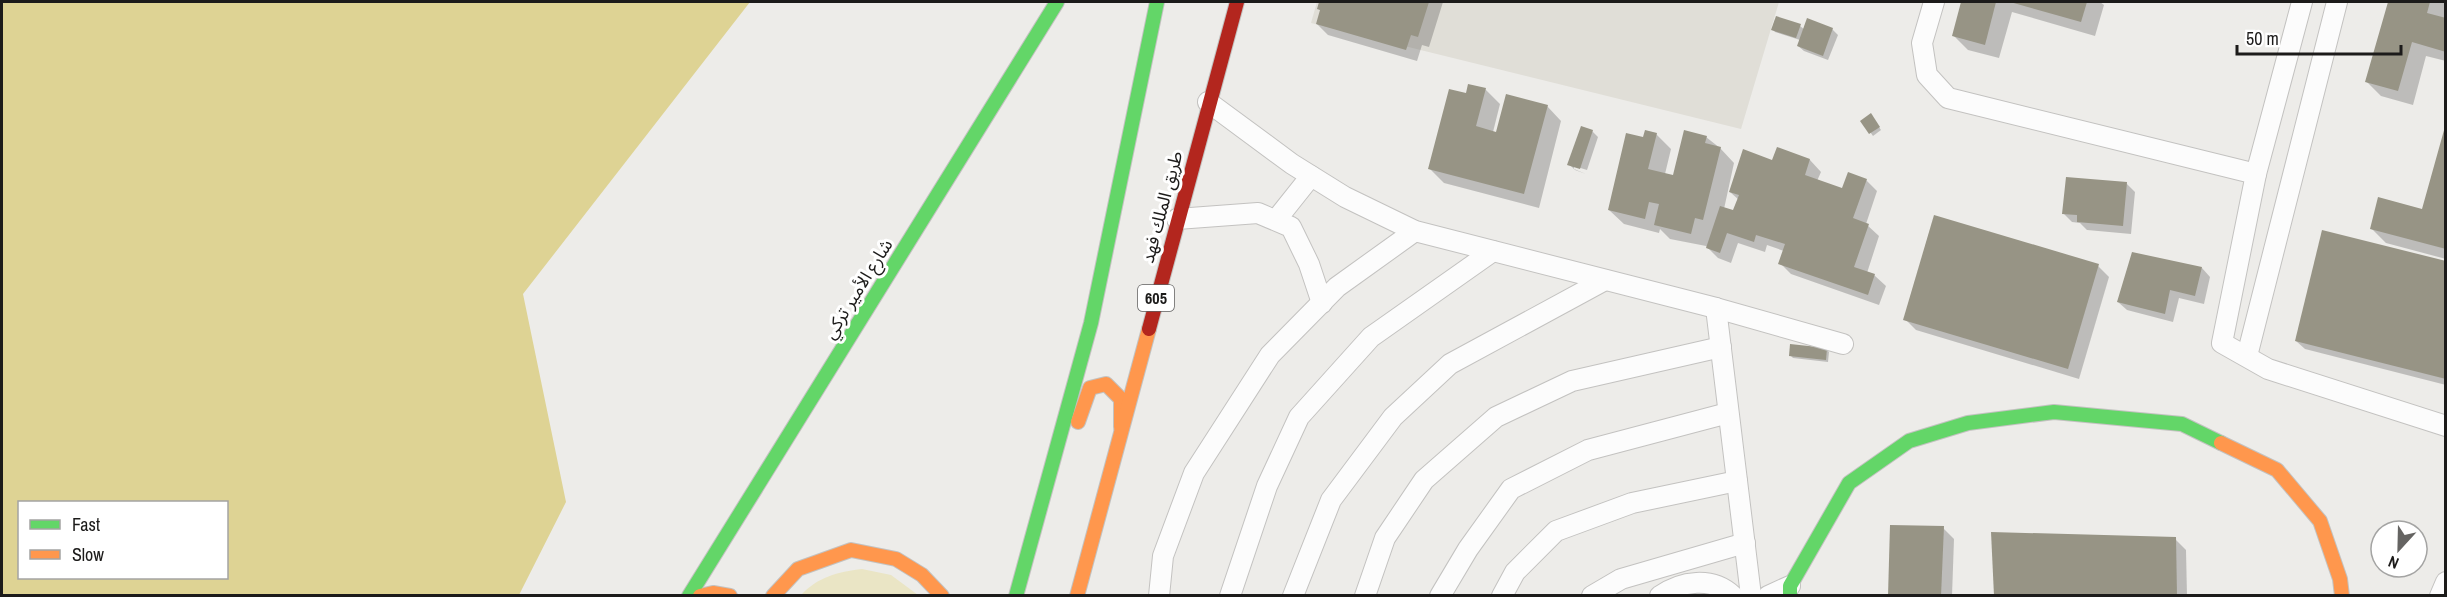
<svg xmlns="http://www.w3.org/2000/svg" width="2447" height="597" font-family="'Archivo Narrow','Noto Sans Arabic',sans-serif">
<rect width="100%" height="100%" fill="#edece9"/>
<path fill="#e0ded7" d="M 1317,2 L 1779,2 L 1741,129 L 1311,23 Z"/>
<path fill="#eae5c5" d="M 862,569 L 891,575 L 918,595 L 801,595 C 818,577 837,572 862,569 Z"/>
<path fill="#ded394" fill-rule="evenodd" d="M 2,2 L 750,2 L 523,294 L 566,502 L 519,595 L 2,595 ZM 20,502 L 226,502 L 226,578 L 20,578 Z"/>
<g fill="#0003">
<path d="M 1321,2 L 1443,2 L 1429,47 L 1422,45 L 1417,61 L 1328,35 L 1317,24 L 1321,11 L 1319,9 Z"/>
<path d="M 1963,2 L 2100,2 L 2104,5 L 2095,36 L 2012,12 L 1999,58 L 1968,50 L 1953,35 Z"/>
<path d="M 2389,2 L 2446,2 L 2444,19 L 2446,20 L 2446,61 L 2426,56 L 2413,105 L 2381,96 L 2366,81 Z"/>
<path d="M 1777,17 L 1800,26 L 1805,30 L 1832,29 L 1838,35 L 1828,60 L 1804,51 L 1798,46 L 1800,40 L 1775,32 L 1773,29 Z"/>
<path d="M 1485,89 L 1500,104 L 1493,132 L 1497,134 L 1547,106 L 1561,121 L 1539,208 L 1444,183 L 1430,169 L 1467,95 Z"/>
<path d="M 1873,118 L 1881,130 L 1873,136 L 1862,121 Z"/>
<path d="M 2446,126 L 2446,259 L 2386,243 L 2371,228 L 2423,211 Z"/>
<path d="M 1592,131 L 1598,137 L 1587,170 L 1574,166 L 1574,169 L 1586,174 L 1575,170 L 1569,164 Z"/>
<path d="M 1656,134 L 1671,149 L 1665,174 L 1674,176 L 1706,137 L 1720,148 L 1734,163 L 1724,209 L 1734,212 L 1739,200 L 1730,192 L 1773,161 L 1810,160 L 1821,172 L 1817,181 L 1843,190 L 1866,180 L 1877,191 L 1866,224 L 1879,236 L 1867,273 L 1874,275 L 1886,286 L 1879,305 L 1791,274 L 1780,263 L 1784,251 L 1767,245 L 1765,252 L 1738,243 L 1731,263 L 1718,258 L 1706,246 L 1670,239 L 1660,229 L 1659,233 L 1624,224 L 1609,210 L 1645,139 Z"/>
<path d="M 2126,183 L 2135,192 L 2131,234 L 2087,230 L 2080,223 L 2072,222 L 2064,214 Z"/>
<path d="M 2446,263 L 2446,385 L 2305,349 L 2296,341 Z"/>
<path d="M 2098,266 L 2109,277 L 2079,379 L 1916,330 L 1905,319 Z"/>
<path d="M 2202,268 L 2210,277 L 2204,304 L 2179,298 L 2173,322 L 2127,310 L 2118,302 Z"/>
<path d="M 1826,349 L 1829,352 L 1828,362 L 1793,358 L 1791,356 Z"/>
<path d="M 1943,528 L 1954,539 L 1952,596 L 1889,596 Z"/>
<path d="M 2175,539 L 2186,550 L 2187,596 L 1995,596 Z"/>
</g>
<g fill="#979485">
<path d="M 1319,2 L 1429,2 L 1418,37 L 1411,35 L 1406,50 L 1316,24 L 1320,10 L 1317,9 Z"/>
<path d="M 1961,2 L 1996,2 L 1985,45 L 1952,36 Z"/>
<path d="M 2010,2 L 2087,2 L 2081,22 Z"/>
<path d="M 2388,2 L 2430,2 L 2427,13 L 2446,18 L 2446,52 L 2412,42 L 2398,91 L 2365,82 Z"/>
<path d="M 1776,16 L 1801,24 L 1796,38 L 1771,30 Z"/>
<path d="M 1807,18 L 1833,28 L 1823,56 L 1797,46 Z"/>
<path d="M 1468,84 L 1486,88 L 1476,126 L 1496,132 L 1506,94 L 1548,105 L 1524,194 L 1428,169 L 1449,89 L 1466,93 Z"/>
<path d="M 1871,113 L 1880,127 L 1869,134 L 1860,121 Z"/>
<path d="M 2446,123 L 2446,249 L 2370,229 L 2378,197 L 2422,209 Z"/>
<path d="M 1581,126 L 1593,130 L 1580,169 L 1567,165 Z"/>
<path d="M 1645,130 L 1657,133 L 1648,169 L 1673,175 L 1684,130 L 1707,136 L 1705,143 L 1721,147 L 1703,220 L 1695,218 L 1691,234 L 1654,225 L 1659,204 L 1649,202 L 1645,219 L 1608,210 L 1626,133 L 1643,137 Z"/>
<path d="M 1777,147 L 1810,159 L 1805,175 L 1842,188 L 1848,172 L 1867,179 L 1853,218 L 1869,224 L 1854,267 L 1875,274 L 1868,295 L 1778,264 L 1785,244 L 1756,235 L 1754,242 L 1727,233 L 1720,253 L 1706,248 L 1720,206 L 1733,210 L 1739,195 L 1729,192 L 1743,149 L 1772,160 Z"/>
<path d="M 2066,177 L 2127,182 L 2123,226 L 2077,222 L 2077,215 L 2062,214 Z"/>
<path d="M 1934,215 L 2099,264 L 2068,369 L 1903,320 Z"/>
<path d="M 2322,230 L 2446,261 L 2446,379 L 2295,341 Z"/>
<path d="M 2132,252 L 2202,267 L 2195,296 L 2170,290 L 2165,314 L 2117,302 Z"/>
<path d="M 1790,344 L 1827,348 L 1826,360 L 1789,356 Z"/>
<path d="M 1890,525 L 1944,526 L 1941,596 L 1888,596 Z"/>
<path d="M 1991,532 L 2176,537 L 2177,596 L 1994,596 Z"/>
</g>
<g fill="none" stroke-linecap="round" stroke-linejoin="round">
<g stroke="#c3c2c0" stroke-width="22">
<g id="street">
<path d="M 1934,2 L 1922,43 L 1927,75 L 1948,98 L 2256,174"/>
<path d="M 2302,2 L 2256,174 L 2222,343 L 2268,369 L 2446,426"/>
<path d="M 1208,102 L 1292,164 L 1345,197 L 1415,231 L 1716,308 L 1843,344"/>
<path d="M 1177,219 L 1258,213 L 1291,227 L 1309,264 L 1322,303"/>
<path d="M 1276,220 L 1311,176"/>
<path d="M 1716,308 L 1751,596"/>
<path d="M 2247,356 L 2337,2"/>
<path d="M 1159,596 L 1163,556 L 1194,473 L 1270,355 L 1337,287 L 1415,231"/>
<path d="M 1230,596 L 1267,486 L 1299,417 L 1371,337 L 1493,251"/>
<path d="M 1293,596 L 1331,500 L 1393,417 L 1450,364 L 1605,280"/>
<path d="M 1365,596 L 1385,538 L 1424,480 L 1496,417 L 1572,381 L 1721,347"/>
<path d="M 1440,596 L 1468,549 L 1511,489 L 1588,450 L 1728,413"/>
<path d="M 1502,596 L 1515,572 L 1556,531 L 1632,503 L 1737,481"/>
<path d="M 1592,596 L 1621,579 L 1745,543"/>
<path d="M 1660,596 C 1681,581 1712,576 1733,596"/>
<path d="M 1768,596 L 1790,586"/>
<path d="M 2440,596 L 2446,582"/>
</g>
</g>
<g stroke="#c3c2c0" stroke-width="16">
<g id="fast">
<path d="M 689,596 L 1057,2"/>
<path d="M 1016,596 L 1091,323 L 1157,2"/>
<path d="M 1790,596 L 1790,586 L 1849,483 L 1909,441 L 1968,423 L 2054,412 L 2182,424 L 2221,443"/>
</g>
</g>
<g stroke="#c3c2c0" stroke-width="16">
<g id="slow">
<path d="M 1078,422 L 1090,388 L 1106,384 L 1121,399 L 1121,427"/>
<path d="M 2221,443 L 2277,470 L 2320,521 L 2340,579 L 2342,596"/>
<path d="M 700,596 L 713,593 L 730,596"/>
<path d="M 773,596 L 798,569 L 851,550 L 896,559 L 922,575 L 942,596"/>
<path d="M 1077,596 L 1149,329"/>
</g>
</g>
<g stroke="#c3c2c0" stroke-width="16">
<path id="jam" d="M 1149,329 L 1237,2"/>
</g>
<use href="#street" stroke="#fcfcfc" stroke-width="20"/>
<use href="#fast" stroke="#63d668" stroke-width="14"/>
<use href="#slow" stroke="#ff974d" stroke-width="14"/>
<use href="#jam" stroke="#b3261e" stroke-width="14"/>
</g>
<g text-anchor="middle" stroke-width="6" stroke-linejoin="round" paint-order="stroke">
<rect fill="#fff" stroke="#605f5f" stroke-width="1.5" x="1138" y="285" width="36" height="26" rx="4.5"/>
<g font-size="16" font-weight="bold" fill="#1c1b1a">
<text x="1156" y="304">605</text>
</g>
<g font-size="18" fill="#1c1b1a" stroke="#fff">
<text transform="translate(1162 207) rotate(-75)" y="6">طريق الملك فهد</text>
<text transform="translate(858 289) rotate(-58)" y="6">شارع الأمير تركي</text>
</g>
</g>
<rect width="2447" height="597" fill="none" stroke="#1c1b1a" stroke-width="6"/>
<rect x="18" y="501" width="210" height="78" fill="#ffffff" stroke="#a4a4a3" stroke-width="1.5"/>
<rect x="30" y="520" width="30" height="9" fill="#63d668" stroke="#a4a4a3" stroke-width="1.5"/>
<text x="72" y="531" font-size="18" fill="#1c1b1a">Fast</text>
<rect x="30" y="550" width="30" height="9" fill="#ff974d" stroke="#a4a4a3" stroke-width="1.5"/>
<text x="72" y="561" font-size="18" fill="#1c1b1a">Slow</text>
<g transform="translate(2399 549) rotate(202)"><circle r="28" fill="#ffffff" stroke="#a4a4a3" stroke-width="1.5"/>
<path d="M0-4.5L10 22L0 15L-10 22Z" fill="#656462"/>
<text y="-9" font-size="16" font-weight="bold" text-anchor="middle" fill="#1c1b1a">N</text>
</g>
<path d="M2237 45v9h164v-9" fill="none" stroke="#1c1b1a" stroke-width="3"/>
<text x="2246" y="45" font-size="18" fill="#1c1b1a" stroke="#ffffff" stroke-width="4.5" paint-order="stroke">50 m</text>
</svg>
